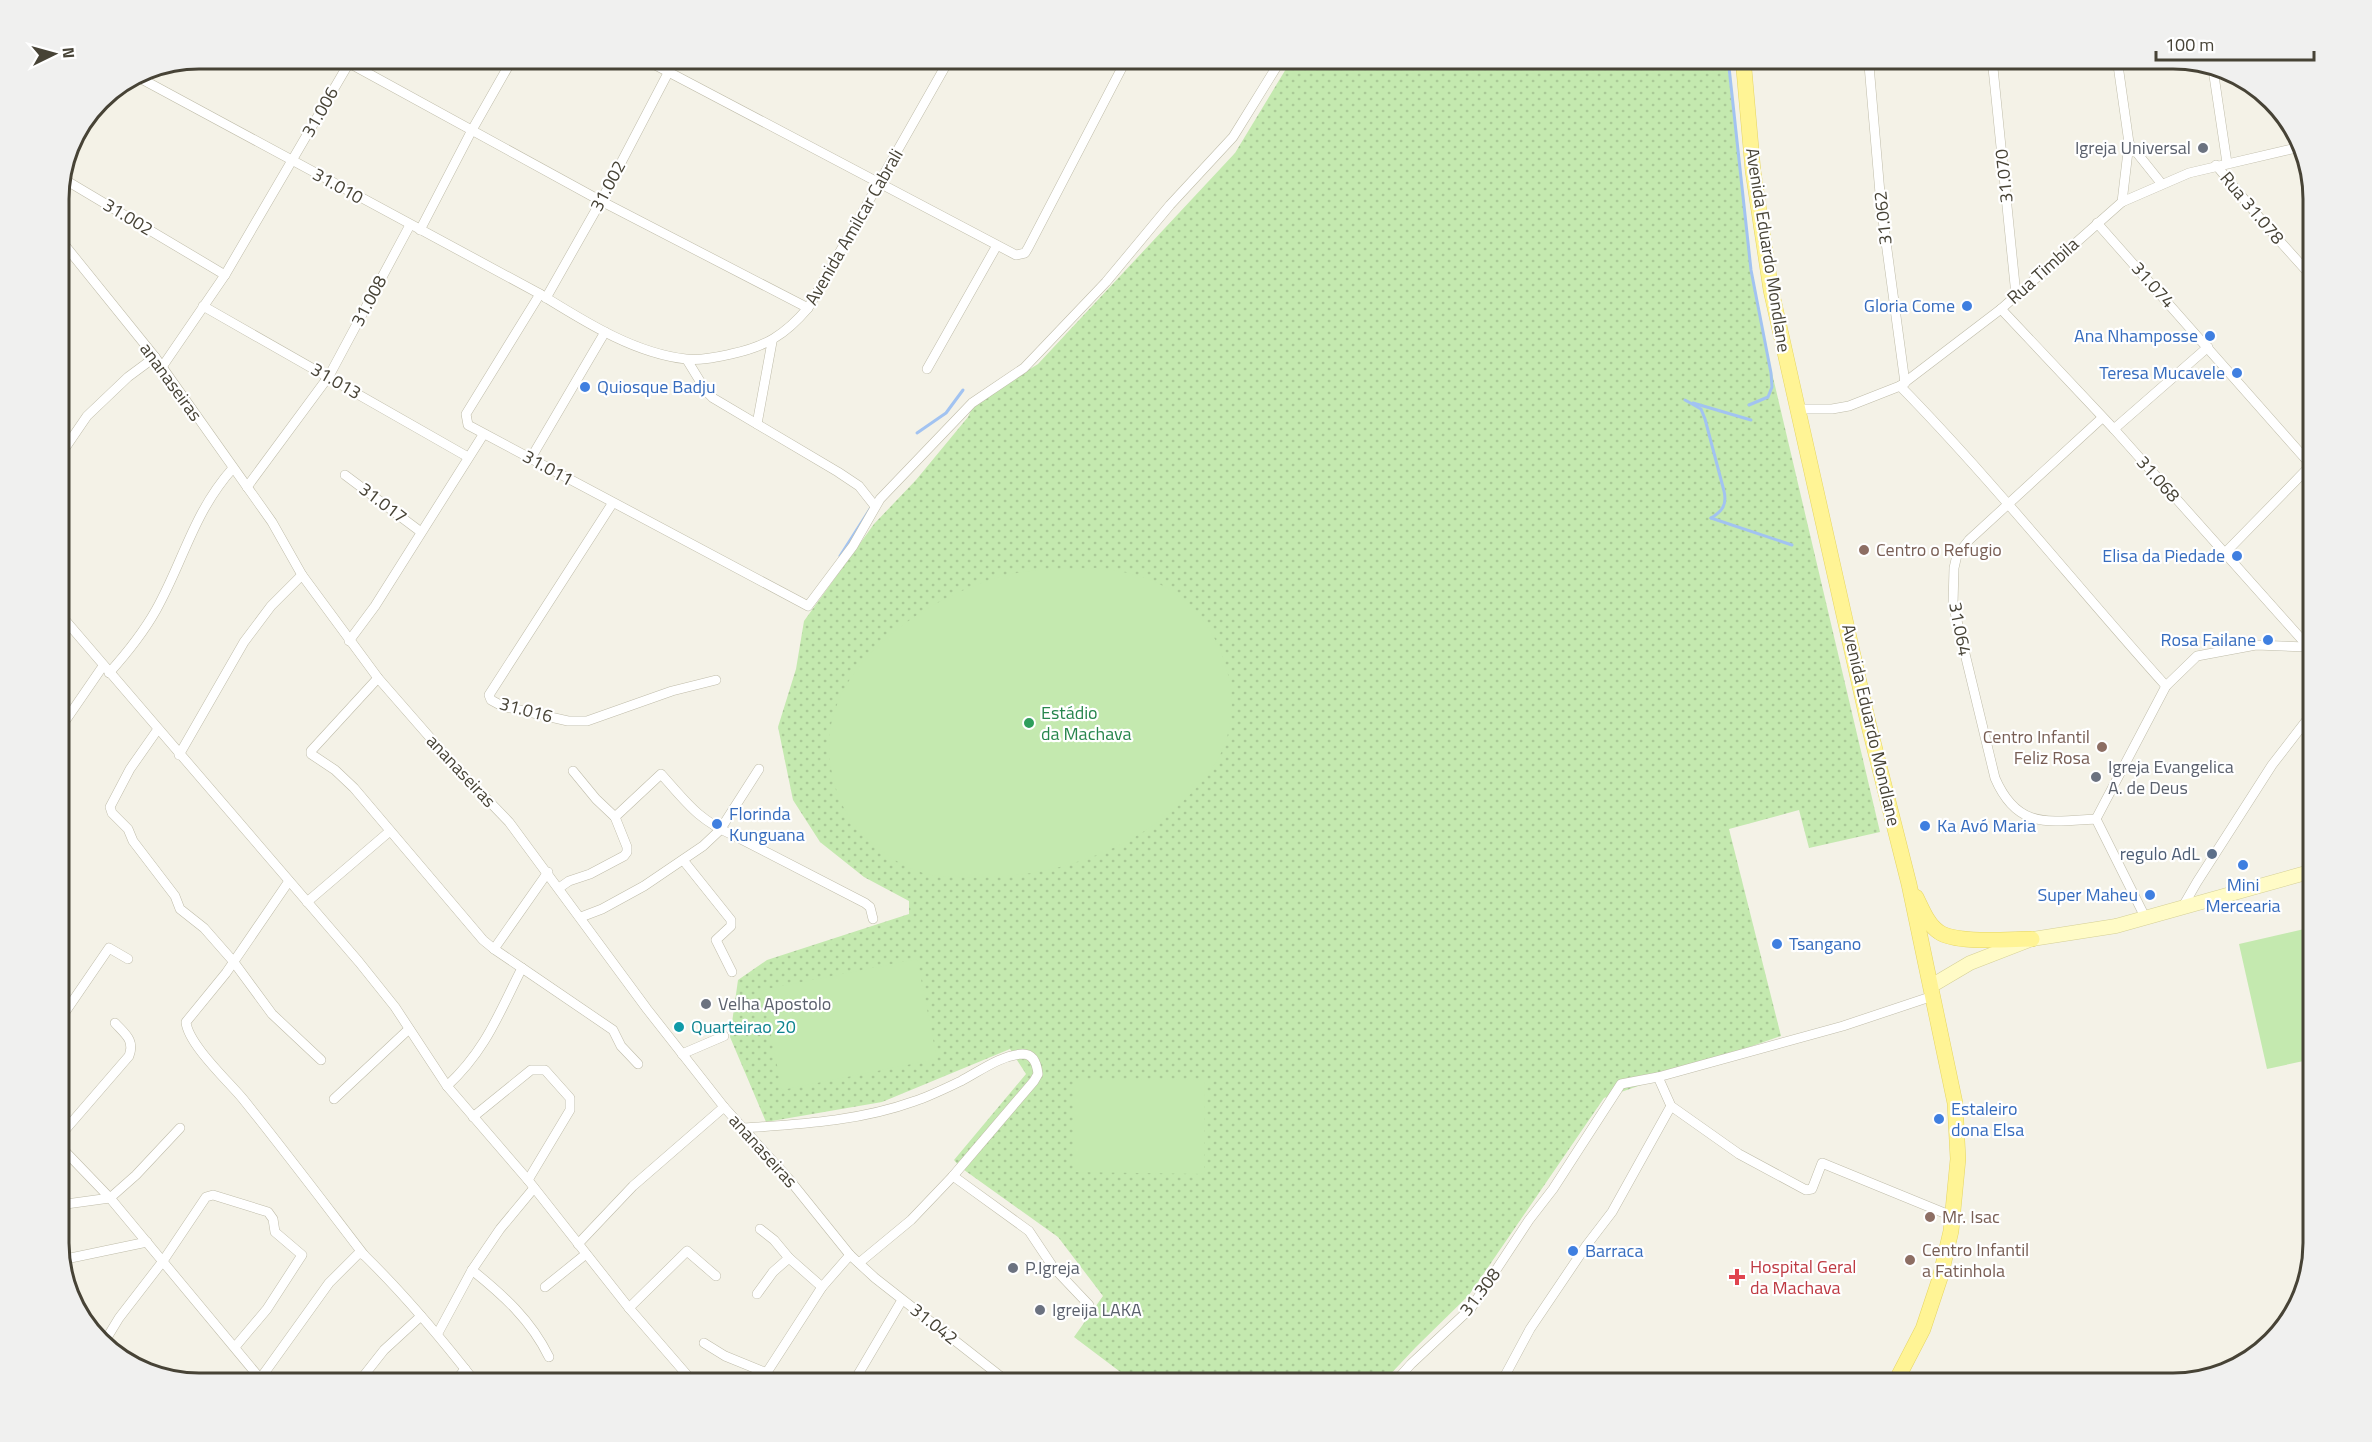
<svg xmlns="http://www.w3.org/2000/svg" width="2372" height="1442" font-family="'Titillium Web',sans-serif">
<defs>
<pattern id="grass-dots" width="8" height="8" patternUnits="userSpaceOnUse" patternTransform="scale(1.5)"><rect width="8" height="8" fill="#c4e9af"/><path d="M2 2h.1M6 6h.1" fill="none" stroke="#aac997" stroke-width="1.8" stroke-linecap="round"/></pattern>
</defs>
<rect width="100%" height="100%" fill="#f4f2e7"/>
<path fill="url(#grass-dots)" d="M 1292,59 L 1727,59 L 1751,268 L 1768,356 L 1880,832 L 1809,848 L 1799,810 L 1729,829 L 1781,1036 L 1604,1098 L 1469,1295 L 1416,1347 L 1382,1383 L 1135,1383 L 1074,1337 L 1103,1296 L 1058,1237 L 960,1167 L 954,1160 L 1026,1074 L 1010,1049 L 882,1102 L 766,1122 L 730,1037 L 738,980 L 767,960 L 909,914 L 909,901 L 864,877 L 820,842 L 793,800 L 778,727 L 796,669 L 804,621 L 874,524 L 916,480 L 968,417 L 974,404 L 1038,364 L 1235,153 Z"/>
<g fill="#c4e9af">
<path d="M 1095,568 C 1125,571 1155,577 1180,597 C 1231,636 1251,721 1208,774 C 1144,855 1039,885 939,876 C 909,873 877,851 858,829 C 844,813 836,793 832,773 C 810,674 917,602 999,577 C 1030,568 1064,569 1095,568 Z"/>
<path d="M 2313,927 L 2313,1059 L 2267,1069 L 2239,944 Z"/>
<path d="M 917,959 L 937,1059 L 782,1090 L 762,990 Z"/>
<path d="M 1073,1079 L 1205,1080 L 1204,1174 L 1073,1172 Z"/>
</g>
<g fill="none" stroke-linecap="round" stroke-linejoin="round">
<g stroke="#a2c3f1" stroke-width="3">
<path d="M 1728,58 L 1751,270 L 1771,373 L 1772,387 L 1768,397 L 1749,405"/>
<path d="M 1685,400 L 1701,409 L 1705,419 L 1724,491 C 1727,504 1723,511 1711,518"/>
<path d="M 1693,403 L 1751,420"/>
<path d="M 917,433 L 946,413 L 963,390"/>
<path d="M 1711,518 L 1792,545"/>
<path d="M 840,556 L 870,509"/>
</g>
<g stroke="#bfbca9" stroke-width="10">
<g id="street">
<path d="M 340,58 L 601,201 L 808,308"/>
<path d="M 642,58 L 1016,255 L 1025,253 L 1028,248 L 1127,58"/>
<path d="M 1858,58 L 1869,65 L 1881,205 L 1905,383"/>
<path d="M 1992,58 L 2016,295"/>
<path d="M 2117,58 L 2129,143 L 2122,202"/>
<path d="M 2213,69 L 2227,163"/>
<path d="M 136,76 L 540,294 C 584,321 633,353 686,359 C 700,361 717,357 731,354 C 765,347 785,335 808,308 L 950,58"/>
<path d="M 2129,143 L 2161,183"/>
<path d="M 2216,165 L 2268,228 L 2313,278"/>
<path d="M 62,178 L 225,275"/>
<path d="M 2097,223 L 2310,464"/>
<path d="M 420,230 L 472,130 L 513,58"/>
<path d="M 59,238 L 155,357 L 272,522 L 302,575 L 378,678 L 454,765 L 509,822 L 647,1009 L 724,1107 L 788,1178 L 850,1255 L 875,1278 L 1009,1383"/>
<path d="M 540,294 L 466,414 L 468,425 L 808,606 L 853,546 L 880,499 L 972,403 L 1024,368 L 1106,282 L 1170,205 L 1233,137 L 1282,58"/>
<path d="M 546,298 L 601,201 L 668,73"/>
<path d="M 203,306 L 468,457"/>
<path d="M 2001,309 L 2114,429 L 2313,652"/>
<path d="M 687,360 L 706,391 L 713,398 L 838,472 L 859,486 L 874,505"/>
<path d="M 162,367 L 225,275 L 349,63"/>
<path d="M 927,369 L 996,247"/>
<path d="M 1900,386 C 1994,482 2077,587 2166,686"/>
<path d="M 1796,409 L 1832,409 L 1849,406 L 1900,386 L 2001,309 L 2122,202 L 2189,173 L 2300,147"/>
<path d="M 757,424 L 772,342"/>
<path d="M 2114,429 L 2208,347"/>
<path d="M 59,457 L 87,416 L 128,377 L 155,357"/>
<path d="M 531,458 L 605,332"/>
<path d="M 345,475 L 421,532"/>
<path d="M 247,487 L 329,376 L 410,225"/>
<path d="M 612,504 L 489,695 L 491,700 L 502,706 L 568,721 L 587,721 L 672,691 L 716,680"/>
<path d="M 2224,554 L 2313,463"/>
<path d="M 59,613 L 359,962 L 395,1007 L 447,1086 L 528,1180 L 629,1308 L 694,1383"/>
<path d="M 349,641 L 375,606 L 483,435"/>
<path d="M 109,673 C 127,653 143,633 156,610 C 184,560 193,513 233,468"/>
<path d="M 378,678 L 311,751 L 311,754 L 335,770 L 354,788 L 483,940 L 494,949"/>
<path d="M 158,729 L 130,769 L 110,807 L 112,813 L 128,829 L 133,841 L 175,896 L 180,909 L 204,928 L 233,961 L 272,1014 L 321,1060"/>
<path d="M 59,730 L 103,666"/>
<path d="M 179,755 L 244,642 L 271,606 L 302,575"/>
<path d="M 573,771 L 596,799 L 615,817"/>
<path d="M 2096,819 C 2047,822 2017,829 1995,778 L 1953,604 L 1954,568 L 1957,555 L 1969,540 L 2102,418"/>
<path d="M 2096,819 L 2166,686 L 2197,656 L 2256,645 L 2307,647"/>
<path d="M 2096,819 L 2146,919"/>
<path d="M 683,860 L 731,920 L 731,926 L 716,940 L 732,972"/>
<path d="M 289,881 L 226,973 L 186,1022 C 188,1044 228,1081 243,1099 C 284,1150 324,1203 364,1255"/>
<path d="M 559,888 L 569,881 L 590,874 L 624,856 L 627,852 L 627,847 L 615,817 L 661,774 C 687,803 698,820 735,836 L 865,903 L 870,907 L 873,919"/>
<path d="M 307,902 L 390,831"/>
<path d="M 2182,908 L 2197,882 L 2272,765 L 2313,712"/>
<path d="M 581,917 L 602,909 L 644,886 L 703,846 L 720,830 L 759,769"/>
<path d="M 522,968 L 613,1030 L 621,1046 L 638,1064"/>
<path d="M 59,1021 L 109,948 L 128,959"/>
<path d="M 682,1054 L 724,1036"/>
<path d="M 1658,1077 L 1671,1106 L 1739,1154 L 1806,1190 L 1812,1189 L 1822,1163 L 1954,1217"/>
<path d="M 447,1086 C 486,1050 499,1013 522,968 L 494,949 L 548,872"/>
<path d="M 334,1099 L 409,1029"/>
<path d="M 473,1117 L 531,1070 L 545,1070 L 570,1098 L 570,1110 L 528,1180"/>
<path d="M 744,1128 C 802,1124 860,1121 915,1101 C 930,1096 946,1088 961,1081 C 980,1071 1001,1055 1023,1054 C 1034,1054 1037,1065 1038,1074 L 1034,1081 L 953,1176 L 911,1220 L 859,1263"/>
<path d="M 59,1137 L 129,1056 C 135,1040 125,1034 115,1023"/>
<path d="M 59,1145 L 110,1198 L 263,1382"/>
<path d="M 953,1176 L 1029,1231 L 1053,1267 L 1089,1305"/>
<path d="M 59,1205 L 110,1198 L 136,1175 L 180,1128"/>
<path d="M 760,1229 L 774,1240 L 789,1258"/>
<path d="M 578,1244 L 633,1186 L 724,1107"/>
<path d="M 61,1260 L 147,1242"/>
<path d="M 472,1270 C 503,1295 531,1320 549,1357"/>
<path d="M 545,1287 L 586,1254"/>
<path d="M 757,1294 L 773,1272 L 789,1258 L 822,1287"/>
<path d="M 629,1308 L 687,1251 L 716,1276"/>
<path d="M 438,1333 L 472,1270 L 500,1229 L 534,1188"/>
<path d="M 105,1341 L 119,1318 L 163,1261 L 206,1197 L 213,1195 L 268,1212 L 273,1219 L 275,1232 L 302,1255 L 267,1309 L 235,1347"/>
<path d="M 704,1343 L 725,1356 L 767,1373"/>
<path d="M 260,1379 L 329,1283 L 359,1253 L 364,1255 C 405,1295 441,1338 476,1383"/>
<path d="M 358,1383 L 384,1350 L 421,1316"/>
<path d="M 454,1383 L 465,1369"/>
<path d="M 760,1383 L 822,1287 L 850,1255"/>
<path d="M 853,1383 L 902,1300"/>
<path d="M 1394,1383 L 1411,1364 L 1471,1308 L 1529,1220 L 1553,1189 L 1621,1084 L 1658,1077 L 1843,1026 L 1933,996"/>
<path d="M 1501,1383 L 1530,1329 L 1586,1246 L 1612,1212 L 1671,1106"/>
</g>
</g>
<g stroke="#d4cf96" stroke-width="15">
<path id="secondary" d="M 1931,986 L 1970,963 L 2032,939 L 2116,926 L 2313,871"/>
</g>
<g stroke="#e5d563" stroke-width="16">
<g id="primary">
<path d="M 1743,58 L 1753,171 L 1771,290 L 1868,722 L 1909,884 L 1955,1103 L 1958,1159 L 1951,1231 L 1940,1278 L 1923,1329 L 1895,1383"/>
<path d="M 1916,897 C 1922,909 1928,925 1939,932 C 1956,944 2010,939 2032,939"/>
</g>
</g>
<use href="#street" stroke="#fff" stroke-width="9"/>
<use href="#secondary" stroke="#fffbc6" stroke-width="14"/>
<use href="#primary" stroke="#fff495" stroke-width="15"/>
</g>
<g fill="#6b7280" stroke="#fff" stroke-width="2">
<circle cx="2203" cy="148" r="6"/>
<circle cx="2096" cy="777" r="6"/>
<circle cx="706" cy="1004" r="6"/>
<circle cx="1013" cy="1268" r="6"/>
<circle cx="1040" cy="1310" r="6"/>
</g>
<g fill="#3f7fe0" stroke="#fff" stroke-width="2">
<circle cx="1967" cy="306" r="6"/>
<circle cx="2210" cy="336" r="6"/>
<circle cx="2237" cy="373" r="6"/>
<circle cx="585" cy="387" r="6"/>
<circle cx="2237" cy="556" r="6"/>
<circle cx="2268" cy="640" r="6"/>
<circle cx="717" cy="824" r="6"/>
<circle cx="1925" cy="826" r="6"/>
<circle cx="2243" cy="865" r="6"/>
<circle cx="2150" cy="895" r="6"/>
<circle cx="1777" cy="944" r="6"/>
<circle cx="1939" cy="1119" r="6"/>
<circle cx="1573" cy="1251" r="6"/>
</g>
<g fill="#8d6e63" stroke="#fff" stroke-width="2">
<circle cx="1864" cy="550" r="6"/>
<circle cx="2102" cy="747" r="6"/>
<circle cx="1930" cy="1217" r="6"/>
<circle cx="1910" cy="1260" r="6"/>
</g>
<circle fill="#2e9e5b" stroke="#fff" stroke-width="2" cx="1029" cy="723" r="6"/>
<circle fill="#5c6f8a" stroke="#fff" stroke-width="2" cx="2212" cy="854" r="6"/>
<circle fill="#0f9aa8" stroke="#fff" stroke-width="2" cx="679" cy="1027" r="6"/>
<path fill="#e0444e" stroke="#fff" stroke-width="2" d="M1734 1268h6v6h6v6h-6v6h-6v-6h-6v-6h6z"/>
<g text-anchor="middle" stroke-width="4.5" stroke-linejoin="round" paint-order="stroke">
<g font-size="18" fill="#474336" stroke="#fff">
<text transform="translate(320 112) rotate(-60)" y="6">31.006</text>
<text transform="translate(2004 176) rotate(-96)" y="6">31.070</text>
<text transform="translate(338 186) rotate(29)" y="6">31.010</text>
<text transform="translate(608 186) rotate(-62)" y="6">31.002</text>
<text transform="translate(2252 208) rotate(50)" y="6">Rua 31.078</text>
<text transform="translate(128 217) rotate(31)" y="6">31.002</text>
<text transform="translate(1883 218) rotate(-96)" y="6">31.062</text>
<text transform="translate(854 227) rotate(-60)" y="6">Avenida Amilcar Cabrali</text>
<text transform="translate(1768 250) rotate(81)" y="6">Avenida Eduardo Mondlane</text>
<text transform="translate(2043 271) rotate(-42)" y="6">Rua Timbila</text>
<text transform="translate(2153 285) rotate(48)" y="6">31.074</text>
<text transform="translate(369 301) rotate(-62)" y="6">31.008</text>
<text transform="translate(336 381) rotate(30)" y="6">31.013</text>
<text transform="translate(171 382) rotate(54)" y="6">ananaseiras</text>
<text transform="translate(548 468) rotate(29)" y="6">31.011</text>
<text transform="translate(2158 479) rotate(48)" y="6">31.068</text>
<text transform="translate(383 503) rotate(37)" y="6">31.017</text>
<text transform="translate(1960 629) rotate(79)" y="6">31.064</text>
<text transform="translate(526 710) rotate(15)" y="6">31.016</text>
<text transform="translate(1871 725) rotate(77)" y="6">Avenida Eduardo Mondlane</text>
<text transform="translate(461 771) rotate(47)" y="6">ananaseiras</text>
<text transform="translate(763 1151) rotate(48)" y="6">ananaseiras</text>
<text transform="translate(1480 1292) rotate(-53)" y="6">31.308</text>
<text transform="translate(934 1324) rotate(38)" y="6">31.042</text>
</g>
<g font-size="18" fill="#5b616d" stroke="#fff" text-anchor="start">
<text x="2191" y="154" text-anchor="end">Igreja Universal</text>
<text x="2108" y="773">Igreja Evangelica<tspan x="2108" dy="21">A. de Deus</tspan></text>
<text x="718" y="1010">Velha Apostolo</text>
<text x="1025" y="1274">P.Igreja</text>
<text x="1052" y="1316">Igreija LAKA</text>
</g>
<g font-size="18" fill="#366cbe" stroke="#fff" text-anchor="end">
<text x="1955" y="312">Gloria Come</text>
<text x="2198" y="342">Ana Nhamposse</text>
<text x="2225" y="379">Teresa Mucavele</text>
<text x="597" y="393" text-anchor="start">Quiosque Badju</text>
<text x="2225" y="562">Elisa da Piedade</text>
<text x="2256" y="646">Rosa Failane</text>
<text x="729" y="820" text-anchor="start">Florinda<tspan x="729" dy="21">Kunguana</tspan></text>
<text x="1937" y="832" text-anchor="start">Ka Avó Maria</text>
<text x="2243" y="891" text-anchor="middle">Mini<tspan x="2243" dy="21">Mercearia</tspan></text>
<text x="2138" y="901">Super Maheu</text>
<text x="1789" y="950" text-anchor="start">Tsangano</text>
<text x="1951" y="1115" text-anchor="start">Estaleiro<tspan x="1951" dy="21">dona Elsa</tspan></text>
<text x="1585" y="1257" text-anchor="start">Barraca</text>
</g>
<g font-size="18" fill="#785e54" stroke="#fff" text-anchor="start">
<text x="1876" y="556">Centro o Refugio</text>
<text x="2090" y="743" text-anchor="end">Centro Infantil<tspan x="2090" dy="21">Feliz Rosa</tspan></text>
<text x="1942" y="1223">Mr. Isac</text>
<text x="1922" y="1256">Centro Infantil<tspan x="1922" dy="21">a Fatinhola</tspan></text>
</g>
<g font-size="18" fill="#27864d" stroke="#fff" text-anchor="start">
<text x="1041" y="719">Estádio<tspan x="1041" dy="21">da Machava</tspan></text>
</g>
<g font-size="18" fill="#4e5e75" stroke="#fff" text-anchor="end">
<text x="2200" y="860">regulo AdL</text>
</g>
<g font-size="18" fill="#0d838f" stroke="#fff" text-anchor="start">
<text x="691" y="1033">Quarteirao 20</text>
</g>
<g font-size="18" fill="#be3a42" stroke="#fff" text-anchor="start">
<text x="1750" y="1273">Hospital Geral<tspan x="1750" dy="21">da Machava</tspan></text>
</g>
</g>
<path d="M0 0H2372V1442H0ZM199 69H2173A130 130 0 0 1 2303 199V1243A130 130 0 0 1 2173 1373H199A130 130 0 0 1 69 1243V199A130 130 0 0 1 199 69Z" fill="#f0f0ef" fill-rule="evenodd"/>
<path fill="none" stroke="#474336" stroke-width="3" d="M199 69H2173A130 130 0 0 1 2303 199V1243A130 130 0 0 1 2173 1373H199A130 130 0 0 1 69 1243V199A130 130 0 0 1 199 69Z"/>
<g transform="translate(54 54) rotate(85)" stroke="#ffffff" stroke-width="4.5" paint-order="stroke">
<path d="M0-4.5L10 22L0 15L-10 22Z" fill="#474336"/>
<text y="-9" font-size="16" font-weight="bold" text-anchor="middle" fill="#474336">N</text>
</g>
<path d="M2156 51v9h158v-9" fill="none" stroke="#474336" stroke-width="3"/>
<text x="2165" y="51" font-size="18" fill="#474336" stroke="#ffffff" stroke-width="4.5" paint-order="stroke">100 m</text>
</svg>
